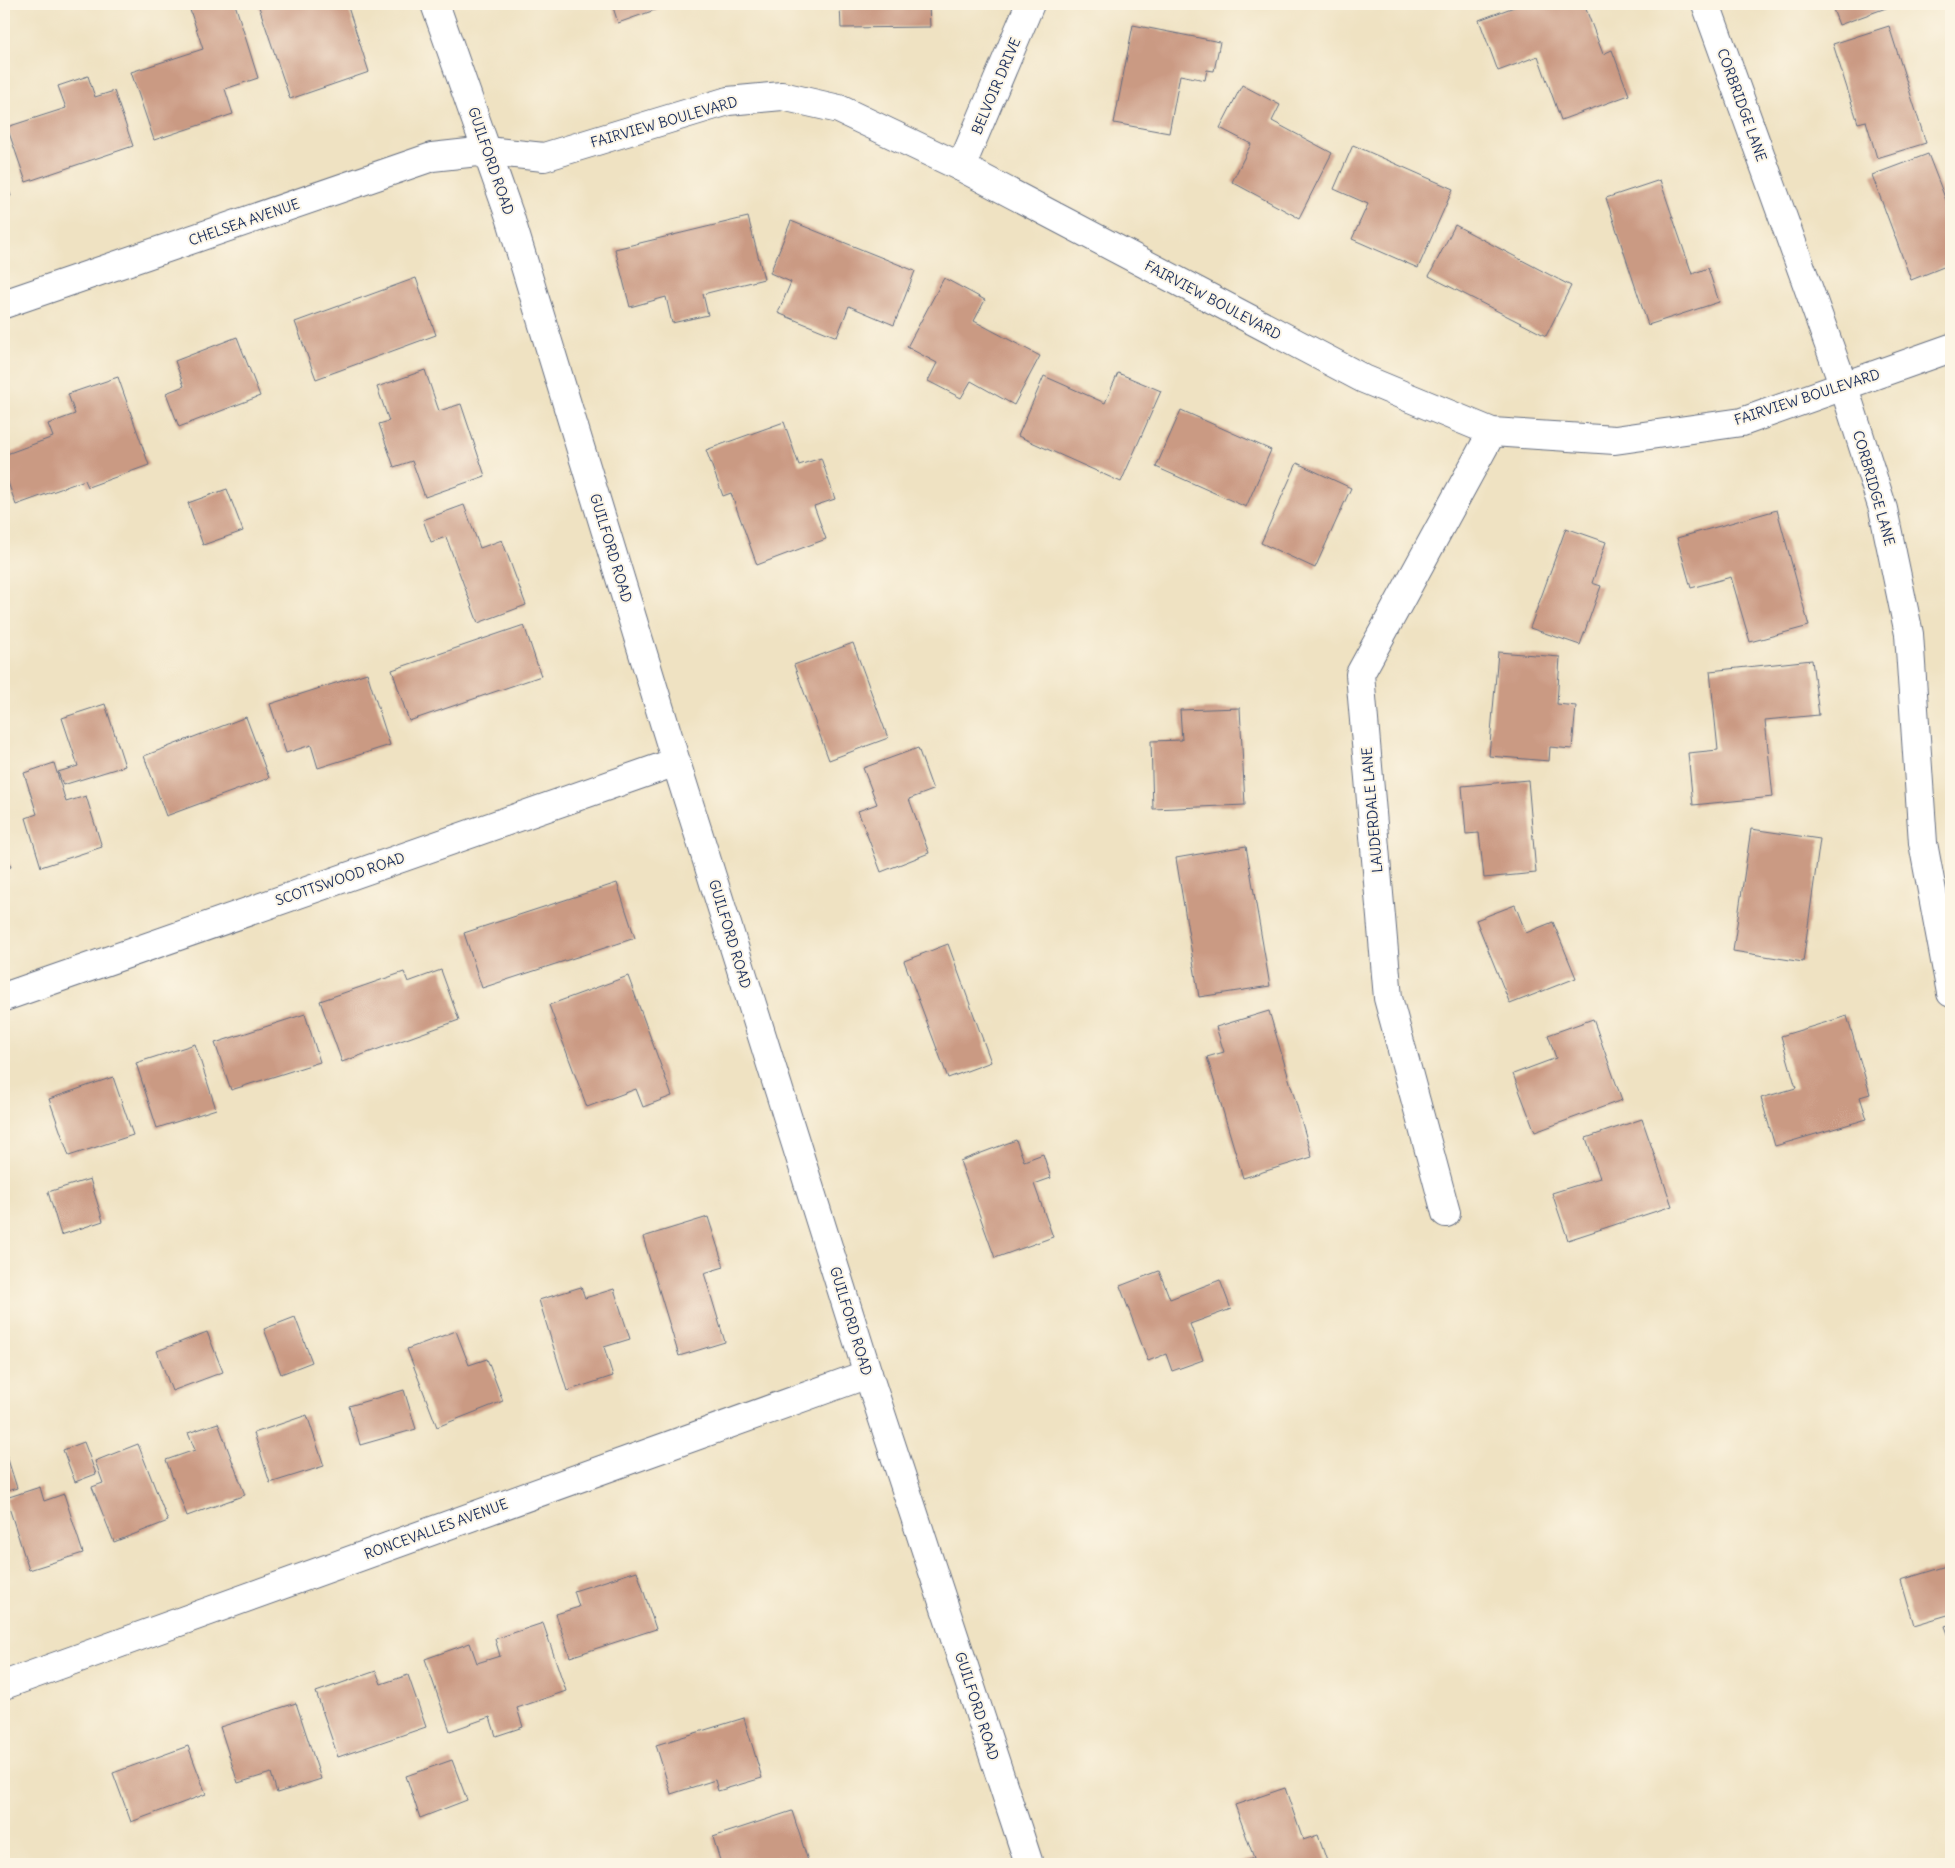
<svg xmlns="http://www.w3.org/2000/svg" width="1955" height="1868" font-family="Delius,sans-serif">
<rect width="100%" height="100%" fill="#fcf5e5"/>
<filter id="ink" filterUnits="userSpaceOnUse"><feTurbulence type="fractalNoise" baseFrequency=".02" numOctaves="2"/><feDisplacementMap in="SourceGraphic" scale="10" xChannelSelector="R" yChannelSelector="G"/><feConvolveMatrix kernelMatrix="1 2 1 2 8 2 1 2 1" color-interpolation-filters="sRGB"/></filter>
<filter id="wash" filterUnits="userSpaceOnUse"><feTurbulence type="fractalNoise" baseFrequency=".0096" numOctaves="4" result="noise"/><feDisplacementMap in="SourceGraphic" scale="20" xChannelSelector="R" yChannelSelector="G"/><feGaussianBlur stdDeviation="1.12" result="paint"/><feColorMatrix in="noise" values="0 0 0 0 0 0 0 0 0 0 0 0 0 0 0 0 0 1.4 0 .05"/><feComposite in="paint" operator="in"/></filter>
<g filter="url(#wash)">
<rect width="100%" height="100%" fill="#efe2c2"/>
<g id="blocks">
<g fill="#ca9a83">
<path d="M 188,4 L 235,4 L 258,78 L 225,89 L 233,114 L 154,140 L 131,72 L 203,49 Z"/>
<path d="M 258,4 L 308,4 L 309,8 L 321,4 L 347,4 L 369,72 L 290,99 Z"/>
<path d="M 612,4 L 668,4 L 669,5 L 618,23 Z"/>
<path d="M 840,4 L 929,4 L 930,27 L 841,28 Z"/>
<path d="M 1522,4 L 1584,4 L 1603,54 L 1612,50 L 1629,95 L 1561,120 L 1538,56 L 1498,71 L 1479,20 Z"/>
<path d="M 1831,4 L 1897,4 L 1839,25 Z"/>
<path d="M 1133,25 L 1220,42 L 1214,71 L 1207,70 L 1205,80 L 1180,75 L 1169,133 L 1114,123 Z"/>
<path d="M 1889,26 L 1926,143 L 1877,158 L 1866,121 L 1858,123 L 1833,44 Z"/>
<path d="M 88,76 L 95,97 L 114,91 L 133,146 L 26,182 L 7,127 L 66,108 L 58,86 Z"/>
<path d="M 1242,85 L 1280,105 L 1272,121 L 1332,153 L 1299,218 L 1232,182 L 1251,144 L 1220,128 Z"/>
<path d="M 1353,145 L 1453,189 L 1418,268 L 1352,239 L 1368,204 L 1334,189 Z"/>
<path d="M 1928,154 L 1951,213 L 1951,264 L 1911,280 L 1872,175 Z"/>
<path d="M 4,177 L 11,196 L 4,199 Z"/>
<path d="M 1660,180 L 1692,274 L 1708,268 L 1719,302 L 1648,325 L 1606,198 Z"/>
<path d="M 748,217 L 764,279 L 703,294 L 708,315 L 672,323 L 666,297 L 630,307 L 615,249 Z"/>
<path d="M 791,221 L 915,271 L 894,325 L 849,306 L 837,337 L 778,313 L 791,282 L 770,273 Z"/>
<path d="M 1455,225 L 1571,286 L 1546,336 L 1429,276 Z"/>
<path d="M 416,278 L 436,335 L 316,379 L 295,322 Z"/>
<path d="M 944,278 L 985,300 L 974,321 L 1040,356 L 1014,405 L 971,381 L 961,398 L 928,381 L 937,363 L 907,347 Z"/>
<path d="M 237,337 L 260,396 L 179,427 L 166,393 L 184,386 L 175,361 Z"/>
<path d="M 425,370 L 439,411 L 461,404 L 485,476 L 425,497 L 412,461 L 394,467 L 379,424 L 389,421 L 377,387 Z"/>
<path d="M 1118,373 L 1161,391 L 1121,482 L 1018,436 L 1044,376 L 1105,403 Z"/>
<path d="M 118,377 L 149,465 L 88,487 L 85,480 L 16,505 L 4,471 L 4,455 L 53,437 L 48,424 L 75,414 L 68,394 Z"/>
<path d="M 1181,410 L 1271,450 L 1246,507 L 1156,467 Z"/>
<path d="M 784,422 L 799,465 L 821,458 L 835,499 L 814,506 L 826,539 L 757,565 L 731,493 L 723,496 L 706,450 Z"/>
<path d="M 1297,463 L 1351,488 L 1315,568 L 1261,543 Z"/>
<path d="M 227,489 L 243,531 L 203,545 L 188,503 Z"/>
<path d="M 464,505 L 480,548 L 502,540 L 526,605 L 478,623 L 446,537 L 431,542 L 423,520 Z"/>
<path d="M 1777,510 L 1809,626 L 1750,642 L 1731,577 L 1691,588 L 1677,538 Z"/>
<path d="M 1566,528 L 1606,542 L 1592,583 L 1601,586 L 1580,645 L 1530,628 Z"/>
<path d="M 524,625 L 541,676 L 409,721 L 392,670 Z"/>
<path d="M 853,643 L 888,738 L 829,760 L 794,665 Z"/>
<path d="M 1498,652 L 1560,657 L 1557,704 L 1576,706 L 1572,749 L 1550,747 L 1549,761 L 1489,756 Z"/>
<path d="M 1812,660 L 1819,715 L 1765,720 L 1773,797 L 1693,805 L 1688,753 L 1718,750 L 1710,671 Z"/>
<path d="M 367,673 L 390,745 L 318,768 L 311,745 L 286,753 L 270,704 Z"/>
<path d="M 105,704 L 125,766 L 63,785 L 58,772 L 78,766 L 62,718 Z"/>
<path d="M 1240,708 L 1245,805 L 1153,809 L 1151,741 L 1182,740 L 1180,710 Z"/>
<path d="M 246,717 L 269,778 L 166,816 L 144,756 Z"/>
<path d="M 918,748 L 933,790 L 909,799 L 929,853 L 881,872 L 858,811 L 877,804 L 863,768 Z"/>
<path d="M 54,763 L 66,802 L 86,796 L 102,847 L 41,867 L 26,818 L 37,814 L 24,773 Z"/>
<path d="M 1528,780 L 1536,873 L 1484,878 L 1479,833 L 1466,834 L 1462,786 Z"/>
<path d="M 1751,829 L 1820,839 L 1803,962 L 1733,951 Z"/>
<path d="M 1246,846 L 1270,986 L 1199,997 L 1176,858 Z"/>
<path d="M 4,848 L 11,867 L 4,869 Z"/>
<path d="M 617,883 L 635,938 L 482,988 L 464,933 Z"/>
<path d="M 1515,905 L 1526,933 L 1553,922 L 1576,978 L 1510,1004 L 1476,920 Z"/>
<path d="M 948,944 L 991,1062 L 948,1078 L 904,961 Z"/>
<path d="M 441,970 L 459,1020 L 342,1062 L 320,1001 L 404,972 L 408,982 Z"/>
<path d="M 628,976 L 672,1096 L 643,1107 L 636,1089 L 587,1107 L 549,1005 Z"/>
<path d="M 1269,1011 L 1312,1157 L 1243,1178 L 1207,1057 L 1224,1052 L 1216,1027 Z"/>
<path d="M 305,1014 L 320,1062 L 231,1090 L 215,1043 Z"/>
<path d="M 1847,1016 L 1870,1094 L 1860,1097 L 1867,1119 L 1775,1146 L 1761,1098 L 1796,1088 L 1781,1036 Z"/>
<path d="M 1593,1019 L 1622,1100 L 1535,1132 L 1513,1074 L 1556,1058 L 1548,1035 Z"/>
<path d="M 195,1044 L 216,1109 L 157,1128 L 136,1063 Z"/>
<path d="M 113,1077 L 133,1135 L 69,1156 L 49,1099 Z"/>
<path d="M 1642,1119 L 1672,1206 L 1568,1240 L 1552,1193 L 1600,1178 L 1586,1138 Z"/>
<path d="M 1016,1140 L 1024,1161 L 1043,1154 L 1051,1178 L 1034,1184 L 1053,1237 L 995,1258 L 960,1161 Z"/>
<path d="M 90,1179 L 103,1221 L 61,1235 L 48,1192 Z"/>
<path d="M 708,1217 L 724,1267 L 704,1273 L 725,1342 L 679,1356 L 643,1237 Z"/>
<path d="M 1159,1271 L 1170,1299 L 1220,1280 L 1231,1309 L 1190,1324 L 1203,1360 L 1172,1371 L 1166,1354 L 1148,1361 L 1120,1286 Z"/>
<path d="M 581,1287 L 585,1298 L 614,1289 L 630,1339 L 604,1347 L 613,1376 L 567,1391 L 539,1300 Z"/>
<path d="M 295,1317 L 312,1362 L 281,1374 L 264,1329 Z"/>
<path d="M 456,1331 L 469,1365 L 487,1359 L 503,1401 L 437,1427 L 407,1349 Z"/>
<path d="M 207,1332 L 223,1372 L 172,1391 L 157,1351 Z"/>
<path d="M 404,1390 L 416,1429 L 360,1445 L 349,1406 Z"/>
<path d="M 307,1415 L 324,1466 L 270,1483 L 254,1433 Z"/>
<path d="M 218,1423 L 245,1495 L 187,1516 L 166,1460 L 195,1450 L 188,1433 Z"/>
<path d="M 84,1442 L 96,1474 L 75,1482 L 63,1450 Z"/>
<path d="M 138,1444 L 168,1521 L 114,1542 L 92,1487 L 103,1483 L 95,1461 Z"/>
<path d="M 4,1447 L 17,1488 L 4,1492 Z"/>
<path d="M 40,1487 L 44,1501 L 64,1494 L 83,1553 L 29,1570 L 6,1498 Z"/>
<path d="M 1947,1566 L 1951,1580 L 1951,1614 L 1914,1625 L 1901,1580 Z"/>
<path d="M 637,1571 L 656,1629 L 570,1657 L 556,1614 L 579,1607 L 574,1591 Z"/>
<path d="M 543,1623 L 566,1691 L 517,1708 L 523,1727 L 496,1736 L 490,1717 L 450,1731 L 425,1659 L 470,1643 L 477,1663 L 500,1656 L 495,1639 Z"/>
<path d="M 1951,1624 L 1951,1642 L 1945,1626 Z"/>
<path d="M 376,1671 L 381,1684 L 408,1675 L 426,1727 L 338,1757 L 316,1692 Z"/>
<path d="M 296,1703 L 321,1779 L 277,1793 L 271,1773 L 238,1783 L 220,1727 Z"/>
<path d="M 744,1718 L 762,1778 L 718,1791 L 715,1780 L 671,1794 L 656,1745 Z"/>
<path d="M 188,1746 L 206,1794 L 131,1822 L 113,1773 Z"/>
<path d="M 452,1760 L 467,1800 L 420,1818 L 406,1776 Z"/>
<path d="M 1285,1788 L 1303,1840 L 1318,1835 L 1328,1864 L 1237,1864 L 1254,1858 L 1235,1805 Z"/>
<path d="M 792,1811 L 809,1864 L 721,1864 L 713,1837 Z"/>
</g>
</g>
</g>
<g filter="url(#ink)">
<use href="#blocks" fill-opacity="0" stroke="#656e81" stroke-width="1"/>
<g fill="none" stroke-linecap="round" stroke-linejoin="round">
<g stroke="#656e81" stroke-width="30">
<g id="minor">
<path d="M 1706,4 L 1844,387 L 1883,509 L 1909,634 L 1923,843 L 1951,993"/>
<path d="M 961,167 L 1030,4"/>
<path d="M 4,997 L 676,762"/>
<path d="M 1446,1213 L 1388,998 L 1360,674 L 1492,432"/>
<path d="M 4,1685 L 868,1374"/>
</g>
</g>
<g stroke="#656e81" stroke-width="30">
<g id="tertiary">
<path d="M 435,4 L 510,217 L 676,762 L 868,1374 L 1029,1864"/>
<path d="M 4,304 L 432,157 L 487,151 L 544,157 L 728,101 L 782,96 L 839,109 L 961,167 L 1364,379 L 1492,432 L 1615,440 L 1742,422 L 1951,348"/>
</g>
</g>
<use href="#minor" stroke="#fff" stroke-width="28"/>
<use href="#tertiary" stroke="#fff" stroke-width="28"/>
</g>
</g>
<g text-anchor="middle" stroke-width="4" stroke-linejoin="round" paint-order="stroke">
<g font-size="14" fill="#1b2f5e" stroke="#fcf5e5">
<text transform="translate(996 86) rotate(-67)" y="5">BELVOIR DRIVE</text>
<text transform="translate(1742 105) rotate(70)" y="5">CORBRIDGE LANE</text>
<text transform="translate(664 122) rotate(-16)" y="5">FAIRVIEW BOULEVARD</text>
<text transform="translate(491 161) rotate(71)" y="5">GUILFORD ROAD</text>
<text transform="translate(244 222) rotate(-19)" y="5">CHELSEA AVENUE</text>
<text transform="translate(1213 300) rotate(28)" y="5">FAIRVIEW BOULEVARD</text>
<text transform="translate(1807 397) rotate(-18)" y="5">FAIRVIEW BOULEVARD</text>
<text transform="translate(1874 488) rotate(74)" y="5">CORBRIDGE LANE</text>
<text transform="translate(611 548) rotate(73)" y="5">GUILFORD ROAD</text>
<text transform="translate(1372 810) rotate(-95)" y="5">LAUDERDALE LANE</text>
<text transform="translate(340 879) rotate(-19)" y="5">SCOTTSWOOD ROAD</text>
<text transform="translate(730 934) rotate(73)" y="5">GUILFORD ROAD</text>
<text transform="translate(851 1321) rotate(73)" y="5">GUILFORD ROAD</text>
<text transform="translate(436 1529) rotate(-20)" y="5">RONCEVALLES AVENUE</text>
<text transform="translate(977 1706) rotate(72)" y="5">GUILFORD ROAD</text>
</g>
</g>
<rect width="1955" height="1868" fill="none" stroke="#fcf5e5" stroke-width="20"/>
</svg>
